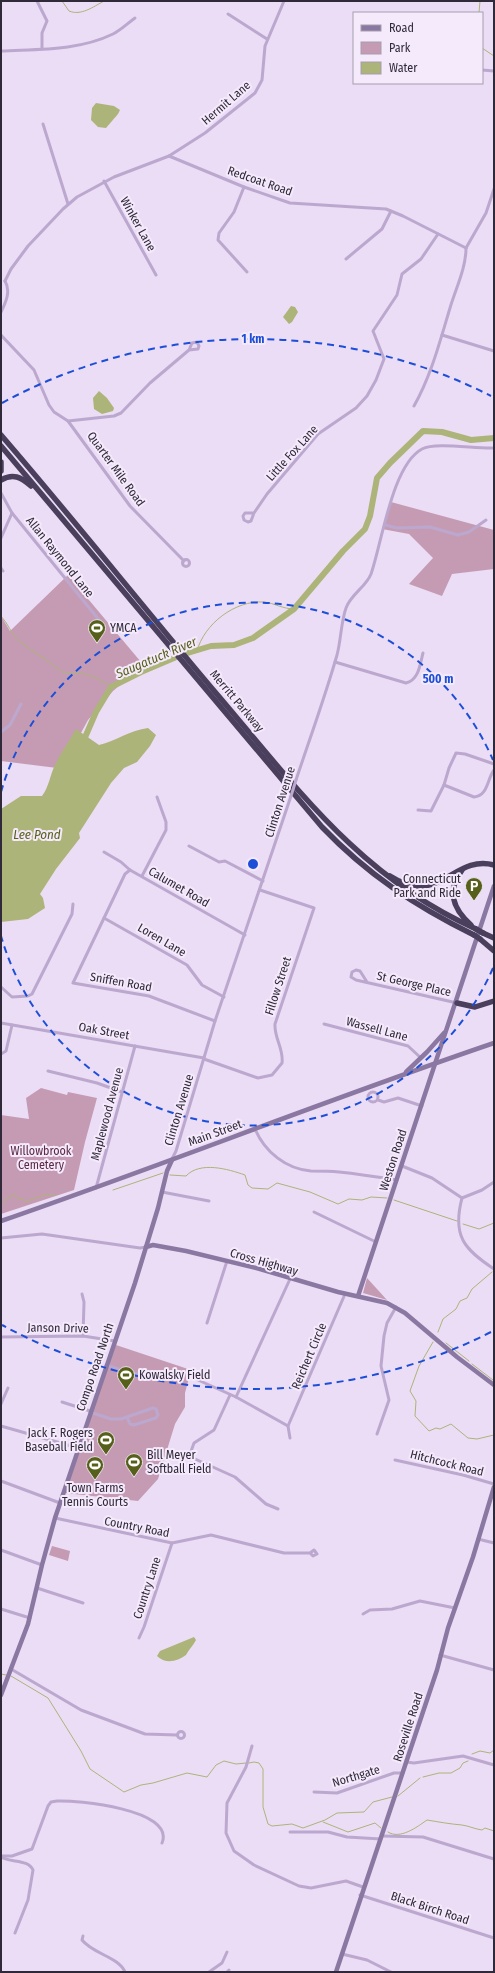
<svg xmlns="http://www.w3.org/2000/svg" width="495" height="1973" font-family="'Fira Sans Condensed',sans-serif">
<rect width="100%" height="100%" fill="#ebddf5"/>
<g fill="#c59bb4">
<path d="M 391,502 L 494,530 L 494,569 L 452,574 L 442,596 L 409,584 L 433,558 L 409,534 L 382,529 Z"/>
<path d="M 68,575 L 146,668 L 134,673 L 113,691 L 88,720 L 70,753 L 57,768 L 1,761 L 1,616 L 10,631 Z"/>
<path d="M 41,1088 L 67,1095 L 68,1092 L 97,1098 L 85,1142 L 74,1190 L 1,1214 L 1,1115 L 29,1119 L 26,1098 Z"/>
<path d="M 367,1278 L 387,1300 L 363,1293 Z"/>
<path d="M 116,1345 L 191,1370 L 185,1393 L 185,1407 L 175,1424 L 158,1479 L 138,1501 L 65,1493 L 80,1444 Z"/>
<path d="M 52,1546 L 70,1551 L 68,1561 L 49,1555 Z"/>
</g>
<g fill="#adb479">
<path d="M 96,103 L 114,106 L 120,110 L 118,114 L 106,128 L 98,127 L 91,120 L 92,108 Z"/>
<path d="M 291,306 L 295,307 L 298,312 L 292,322 L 289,324 L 283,317 Z"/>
<path d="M 99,391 L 107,398 L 114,408 L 113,411 L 102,414 L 94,409 L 93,398 Z"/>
<path d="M 148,728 L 156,735 L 150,746 L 137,762 L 124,768 L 111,783 L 79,833 L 80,838 L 56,869 L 40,894 L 43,898 L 45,908 L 28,919 L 1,922 L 1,809 L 21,796 L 42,796 C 49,787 50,775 55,765 C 61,752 69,741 76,729 L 99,745 C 116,741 130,730 148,728 Z"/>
<path d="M 194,1637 L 196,1640 C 193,1646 189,1649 186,1655 C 177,1662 165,1664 157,1656 L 160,1651 Z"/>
</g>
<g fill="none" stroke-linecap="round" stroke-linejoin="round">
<g stroke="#adb479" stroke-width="1">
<path d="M 62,1 L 69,11 C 81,16 93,7 104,1"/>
<path d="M 479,13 L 480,1"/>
<path d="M 482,48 L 494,56"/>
<path d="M 1,616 C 8,623 11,634 19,641 C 34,653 50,661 65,674 C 79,669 100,678 111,687"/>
<path d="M 197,651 C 204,624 235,600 264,602 C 274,603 283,609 294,609"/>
<path d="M 170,1175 L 186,1176 C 200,1161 228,1169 245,1175 L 248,1185 L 252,1188 L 268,1189 L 277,1183 L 310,1192 L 338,1204 L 349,1199 L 362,1200 L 371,1197 L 387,1198"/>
<path d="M 113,1190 L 163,1173"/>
<path d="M 394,1200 L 457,1221"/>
<path d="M 1,1204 L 6,1199 L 13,1195 L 20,1199 L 28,1201 C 38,1197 45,1193 56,1195"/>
<path d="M 463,1224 L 479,1229 L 494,1223"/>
<path d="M 438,1332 L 443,1319 L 456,1309 L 460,1301 L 467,1298 L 472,1289 L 492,1272"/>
<path d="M 433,1342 L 419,1366 L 410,1391 L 416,1401 L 415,1416 L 429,1431 L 436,1428 L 440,1429 L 451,1424 L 468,1438 L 477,1439 L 494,1435"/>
<path d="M 446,1343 L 469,1361"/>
<path d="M 472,1364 L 493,1380"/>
<path d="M 1,1674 L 6,1675"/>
<path d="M 11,1676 L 48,1698 L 81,1751 L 90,1769 L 124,1792 L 141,1785 L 153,1783 L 187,1773 L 207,1777 L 216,1765 L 224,1761 L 236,1764 L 246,1763"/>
<path d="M 472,1754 L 480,1751 L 490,1753 L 494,1750"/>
<path d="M 249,1763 L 254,1762 L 259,1763 L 263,1769 L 263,1807 L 268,1824 L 272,1826 L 292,1824 L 303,1828 L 325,1820 L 337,1813 L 364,1812 L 373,1802 L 392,1797"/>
<path d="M 423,1777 L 439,1773 L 451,1773 L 460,1768 L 463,1763 L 468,1761"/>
<path d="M 398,1796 L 420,1778"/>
<path d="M 323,1822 L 348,1832 L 375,1823 L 381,1828"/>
<path d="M 388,1832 C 400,1840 417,1827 427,1820 C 439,1822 450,1824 462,1825 C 469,1826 475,1829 482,1830 L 485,1828 L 494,1831"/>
</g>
<path stroke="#adb479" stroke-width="6" d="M 83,742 L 96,712 L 111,687 L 141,672 L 181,655 L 211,646 L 234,645 L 253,638 L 294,609 L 343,551 L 365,529 L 370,516 L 377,478 L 390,463 L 423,431 L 442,432 L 471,440 L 494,438"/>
<g stroke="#bca8ce" stroke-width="3">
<path d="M 37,1 L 47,21 L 42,33 L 42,49"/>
<path d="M 228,14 L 267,39"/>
<path d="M 1,51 C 38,49 78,51 113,34 C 121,30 128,23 135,18"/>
<path d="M 482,70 L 494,71"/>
<path d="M 43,124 L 68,204"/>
<path d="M 169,156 L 244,187 L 290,203 L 386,209 L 403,216 L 466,248"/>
<path d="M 104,181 L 156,275"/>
<path d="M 244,187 L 234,212 L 219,233 L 218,240 L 247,272"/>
<path d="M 466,248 L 486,213 L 494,189"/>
<path d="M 346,259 L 382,229 L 391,211"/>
<path d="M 5,281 L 11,269 L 28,246 L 63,209 L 77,197 L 114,177 L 169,156 L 205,133 L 255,93 L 262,80 L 265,46 L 284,1"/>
<path d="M 1,312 C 6,302 11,291 5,281"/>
<path d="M 1,335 L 34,370 L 49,405 L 54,412 L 68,421 L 114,416 L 121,413 L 150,383 L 189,350 L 192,343 L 197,342 L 199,346 L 198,349 L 189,350"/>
<path d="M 442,335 L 494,351"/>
<path d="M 414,406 C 431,376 440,341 450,308 C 456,288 466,268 466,248"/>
<path d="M 68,421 L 130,506 L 184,561"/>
<path d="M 1,493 L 12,513 L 104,626"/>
<path d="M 254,513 L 245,513 L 243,516 L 244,520 L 248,522 L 251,521 L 254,513 L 267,494 L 318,434 L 356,408 L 367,396 L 376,380 L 384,359 L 373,331 L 397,295 L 402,274 L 421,259 L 438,234"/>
<path d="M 385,525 L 397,528 L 430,527 L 458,535 L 469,532 L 486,520"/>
<path d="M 1,538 L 12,513"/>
<circle cx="186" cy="563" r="3.5"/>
<path d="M 1,568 L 3,571"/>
<path d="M 335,662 L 406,683 C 419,680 420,664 423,653"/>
<path d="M 1,732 L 10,725 L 21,704"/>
<path d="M 494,764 L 465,754 L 456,753 L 449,768 L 444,785 L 474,797 C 488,796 487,779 494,770"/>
<path d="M 296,780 C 310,738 325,697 337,655 C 341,640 341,622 346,608 C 351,594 366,587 371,574 C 382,543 392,465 422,449 C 435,442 476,449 494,448"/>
<path d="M 418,810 L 431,811 L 444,785"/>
<path d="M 189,846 L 219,862 L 225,861 L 263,881"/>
<path d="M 104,852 L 121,862 L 130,870 L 245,935"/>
<path d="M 130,870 L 125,874 L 73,983 L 149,996 L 215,1021"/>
<path d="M 142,876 L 166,830 L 166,822 L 157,797"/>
<path d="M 104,918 L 187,965 L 202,985 L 224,997"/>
<path d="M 367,982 L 360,971 L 356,970 L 352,972 L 351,977 L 356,980 L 457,1003"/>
<path d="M 1,987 L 12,997 L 28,996 L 32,994 L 72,914 L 73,904"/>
<path d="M 1,1023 L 204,1058"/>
<path d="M 324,1024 L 408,1046 L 421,1058"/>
<path d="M 1,1054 L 6,1051 L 12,1025"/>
<path d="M 204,1059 L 258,1078 L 272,1075 L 282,1063 C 284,1049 274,1038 275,1024 L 314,908 L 260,890"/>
<path d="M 48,1071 L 97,1083 L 122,1092"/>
<circle cx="373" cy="1097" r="5"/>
<path d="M 378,1100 L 384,1102 L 398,1098 L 422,1106"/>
<path d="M 255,1129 C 265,1152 286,1169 311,1171 C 321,1171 330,1171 339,1172 C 358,1174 378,1177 397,1180"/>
<path d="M 172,1159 L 176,1151 L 215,1021 L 291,796"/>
<path d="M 402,1166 L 432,1178 L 462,1198 C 452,1236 464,1249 494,1269"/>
<path d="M 96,1188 L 135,1046"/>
<path d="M 162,1192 L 209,1201"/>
<path d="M 462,1198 L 482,1190 L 494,1182"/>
<path d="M 314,1212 L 376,1242"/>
<path d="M 1,1238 L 42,1234 L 140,1248 L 146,1247"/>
<path d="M 82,1294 L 84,1302 L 83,1336"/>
<path d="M 207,1323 L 227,1261"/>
<path d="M 1,1337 L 83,1336 L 115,1341"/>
<path d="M 106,1365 L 134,1374 L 139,1373 L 142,1370"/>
<path d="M 198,1380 L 236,1397 L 288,1426"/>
<path d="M 230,1395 L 214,1430 L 194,1443 L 190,1454 L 195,1459 L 235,1477 L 266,1504 L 278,1509"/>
<path d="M 236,1397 L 290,1279"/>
<path d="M 62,1402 L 90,1411"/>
<path d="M 1,1404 L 8,1388"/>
<path d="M 90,1412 L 111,1419 L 121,1419 L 153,1408 L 156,1409 L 158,1415 L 156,1418 L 134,1425 L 130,1424 L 127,1417"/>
<path d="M 1,1426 L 78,1448"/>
<path d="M 377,1434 L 389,1400 L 381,1366 L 384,1336 L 387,1323 L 396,1307"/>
<path d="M 290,1438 L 288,1426 L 345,1294"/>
<path d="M 395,1460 L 463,1475 L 494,1484"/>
<path d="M 1,1481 L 60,1503"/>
<path d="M 55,1518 L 172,1543 L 211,1535 L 284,1553 L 310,1553 L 314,1550 L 317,1554 L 313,1556 L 310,1553"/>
<path d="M 478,1539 L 494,1543"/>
<path d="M 1,1550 L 42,1565"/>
<path d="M 37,1588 L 83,1603"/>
<path d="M 1,1609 L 30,1618"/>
<path d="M 363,1614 L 370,1610 L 392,1609 L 420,1601 L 455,1608"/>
<path d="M 139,1638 L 144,1627 L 172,1543"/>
<path d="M 440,1655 L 494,1670"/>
<path d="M 11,1669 L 81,1710 L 145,1734 L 177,1735"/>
<circle cx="181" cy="1735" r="3.5"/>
<path d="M 252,1746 L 246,1767 L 227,1803 L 226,1833 L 234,1851 L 254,1865 L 299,1886 L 311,1888 L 346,1881 L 363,1887"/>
<path d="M 406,1762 L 414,1763 L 463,1756 L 494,1765"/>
<path d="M 314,1792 L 337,1793 L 394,1773 L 403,1773"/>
<path d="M 290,1832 L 328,1832 L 347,1837 L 381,1839"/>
<path d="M 382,1836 L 423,1837 L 494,1859"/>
<path d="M 1,1856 L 12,1856 L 32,1849 L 48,1806 L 51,1802 L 57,1801 C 75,1800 176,1809 162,1843"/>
<path d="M 1,1857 C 11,1863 28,1859 33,1870 L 28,1900 L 15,1933"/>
<path d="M 360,1895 L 494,1938"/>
<path d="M 83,1936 L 82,1940 C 93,1954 119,1957 125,1972"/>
<path d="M 342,1954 L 367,1960 L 391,1972"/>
<path d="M 209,1972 L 222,1963 L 227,1952"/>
<path d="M 227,1972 L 229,1970"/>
</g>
<g stroke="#8b78a2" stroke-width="4.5">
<path d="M 406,1072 L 427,1052 L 444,1033"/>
<path d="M 1,1221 C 166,1164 329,1099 494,1043"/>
<path d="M 146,1247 L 153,1245 L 186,1251 L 260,1269 L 338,1292 L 387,1303 L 405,1313 L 457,1357 L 494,1385"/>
<path d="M 358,1296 L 494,886"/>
<path d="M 1,1695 L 28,1624 L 42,1565 L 55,1518 L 135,1283 L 158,1208 L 167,1171 L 172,1160"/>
<path d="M 336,1972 L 437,1670 L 448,1628 L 473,1557 L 494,1487"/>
</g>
<g stroke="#4a3f5c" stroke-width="5.5">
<path d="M 1,435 C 76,522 147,612 221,699 C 300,792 362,878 476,929"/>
<path d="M 1,446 L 322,827 C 367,874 415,906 474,935"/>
<path d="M 1,462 L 1,471"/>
<path d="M 1,480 C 13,473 21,477 31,486"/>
<path d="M 462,870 C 446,891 453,909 471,925"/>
<path d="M 390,876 C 440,908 453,854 494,865"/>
<path d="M 483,933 L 494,938"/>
<path d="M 480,939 L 494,951"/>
<path d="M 457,1003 L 475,1007 L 494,1001"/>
</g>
<path stroke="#bca8ce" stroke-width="3" d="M 291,796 L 296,780"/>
<g stroke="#4a3f5c" stroke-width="5.5">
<path d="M 476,929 L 483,933"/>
<path d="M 474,935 L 480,939"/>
</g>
</g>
<g fill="none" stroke="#1d4ed8" stroke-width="2" stroke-dasharray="7 5">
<path d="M493 968A262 262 0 0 1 1 936M1 792A262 262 0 0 1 493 760"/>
<path d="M491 1332A525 525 0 0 1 2 1325M2 403A525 525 0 0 1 491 396"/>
</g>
<defs>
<g id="stadium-pin" transform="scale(0.9)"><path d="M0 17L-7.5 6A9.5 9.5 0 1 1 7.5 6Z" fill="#56601a" stroke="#f5eafb"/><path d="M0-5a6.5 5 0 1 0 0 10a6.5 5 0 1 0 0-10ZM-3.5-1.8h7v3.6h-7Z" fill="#fff"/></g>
<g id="parking-pin" transform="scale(0.9)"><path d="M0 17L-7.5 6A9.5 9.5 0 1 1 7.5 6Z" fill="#56601a" stroke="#f5eafb"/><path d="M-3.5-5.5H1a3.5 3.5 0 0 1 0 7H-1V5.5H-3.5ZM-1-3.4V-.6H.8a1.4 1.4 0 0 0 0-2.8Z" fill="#fff"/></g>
</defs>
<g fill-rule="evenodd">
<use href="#stadium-pin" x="97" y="628"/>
<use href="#parking-pin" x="474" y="886"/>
<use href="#stadium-pin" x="126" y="1375"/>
<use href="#stadium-pin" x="106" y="1440"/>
<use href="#stadium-pin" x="134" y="1462"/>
<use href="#stadium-pin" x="95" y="1465"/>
</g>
<g text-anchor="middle" stroke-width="4" stroke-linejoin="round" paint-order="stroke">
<g font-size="12" fill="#2f293a" stroke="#f5eafb">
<text transform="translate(226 103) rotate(-41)" y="4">Hermit Lane</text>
<text transform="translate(260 181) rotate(19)" y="4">Redcoat Road</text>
<text transform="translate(138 224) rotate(61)" y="4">Winker Lane</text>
<text transform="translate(292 453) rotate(-48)" y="4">Little Fox Lane</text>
<text transform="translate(116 469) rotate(54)" y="4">Quarter Mile Road</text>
<text transform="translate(60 557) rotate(51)" y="4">Allan Raymond Lane</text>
<text transform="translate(237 701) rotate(50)" y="4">Merritt Parkway</text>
<text transform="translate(280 802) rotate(-72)" y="4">Clinton Avenue</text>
<text transform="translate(179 887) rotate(30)" y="4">Calumet Road</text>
<text transform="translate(162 940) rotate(30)" y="4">Loren Lane</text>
<text transform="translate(121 982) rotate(10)" y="4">Sniffen Road</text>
<text transform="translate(414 984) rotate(13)" y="4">St George Place</text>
<text transform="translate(278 986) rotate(-72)" y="4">Fillow Street</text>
<text transform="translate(377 1029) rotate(15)" y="4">Wassell Lane</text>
<text transform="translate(104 1031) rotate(10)" y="4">Oak Street</text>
<text transform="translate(179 1110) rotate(-73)" y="4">Clinton Avenue</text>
<text transform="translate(107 1114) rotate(-75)" y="4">Maplewood Avenue</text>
<text transform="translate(215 1133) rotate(-20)" y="4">Main Street</text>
<text transform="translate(393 1160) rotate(-72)" y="4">Weston Road</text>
<text transform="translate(264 1262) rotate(16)" y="4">Cross Highway</text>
<text transform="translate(58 1328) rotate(1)" y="4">Janson Drive</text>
<text transform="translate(309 1356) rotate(-67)" y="4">Reichert Circle</text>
<text transform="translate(95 1367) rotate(-71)" y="4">Compo Road North</text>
<text transform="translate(447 1463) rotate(14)" y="4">Hitchcock Road</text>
<text transform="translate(137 1527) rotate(11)" y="4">Country Road</text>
<text transform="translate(147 1588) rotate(-72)" y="4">Country Lane</text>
<text transform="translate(408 1727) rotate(-72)" y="4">Roseville Road</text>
<text transform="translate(356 1776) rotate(-17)" y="4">Northgate</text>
<text transform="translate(430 1908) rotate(18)" y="4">Black Birch Road</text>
</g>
<g font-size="12" fill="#2f293a" stroke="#f5eafb" text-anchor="start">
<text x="110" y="632">YMCA</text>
<text x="461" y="883" text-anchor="end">Connecticut<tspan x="461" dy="14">Park and Ride</tspan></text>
<text x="139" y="1379">Kowalsky Field</text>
<text x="93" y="1437" text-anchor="end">Jack F. Rogers<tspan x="93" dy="14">Baseball Field</tspan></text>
<text x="147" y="1459">Bill Meyer<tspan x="147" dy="14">Softball Field</tspan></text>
<text x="95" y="1492" text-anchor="middle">Town Farms<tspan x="95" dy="14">Tennis Courts</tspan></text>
</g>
<g font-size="12" fill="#5b2a45" stroke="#f5eafb">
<text x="41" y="1155">Willowbrook<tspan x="41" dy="14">Cemetery</tspan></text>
</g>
<g font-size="13" font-style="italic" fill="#56601a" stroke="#f5eafb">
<text transform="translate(156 657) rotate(-23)" y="5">Saugatuck River</text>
<text x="37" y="839">Lee Pond</text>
</g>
</g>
<circle cx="253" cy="864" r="6" fill="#1d4ed8" stroke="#f5eafb" stroke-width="2"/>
<g font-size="12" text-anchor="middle" font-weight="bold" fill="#1d4ed8" stroke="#f5eafb" stroke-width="4" stroke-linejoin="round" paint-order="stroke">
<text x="253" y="343">1 km</text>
<text x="438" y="683">500 m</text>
</g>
<rect width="495" height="1973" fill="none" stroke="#2f293a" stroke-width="4"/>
<rect x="353" y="12" width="130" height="72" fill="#f5eafb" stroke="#a69dae"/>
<rect x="361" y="25" width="20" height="6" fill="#8b78a2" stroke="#a69dae"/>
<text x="389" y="32" font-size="12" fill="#2f293a">Road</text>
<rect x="361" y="42" width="20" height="12" fill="#c59bb4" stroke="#a69dae"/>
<text x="389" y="52" font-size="12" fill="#2f293a">Park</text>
<rect x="361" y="62" width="20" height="12" fill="#adb479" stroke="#a69dae"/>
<text x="389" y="72" font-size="12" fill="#2f293a">Water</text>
</svg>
